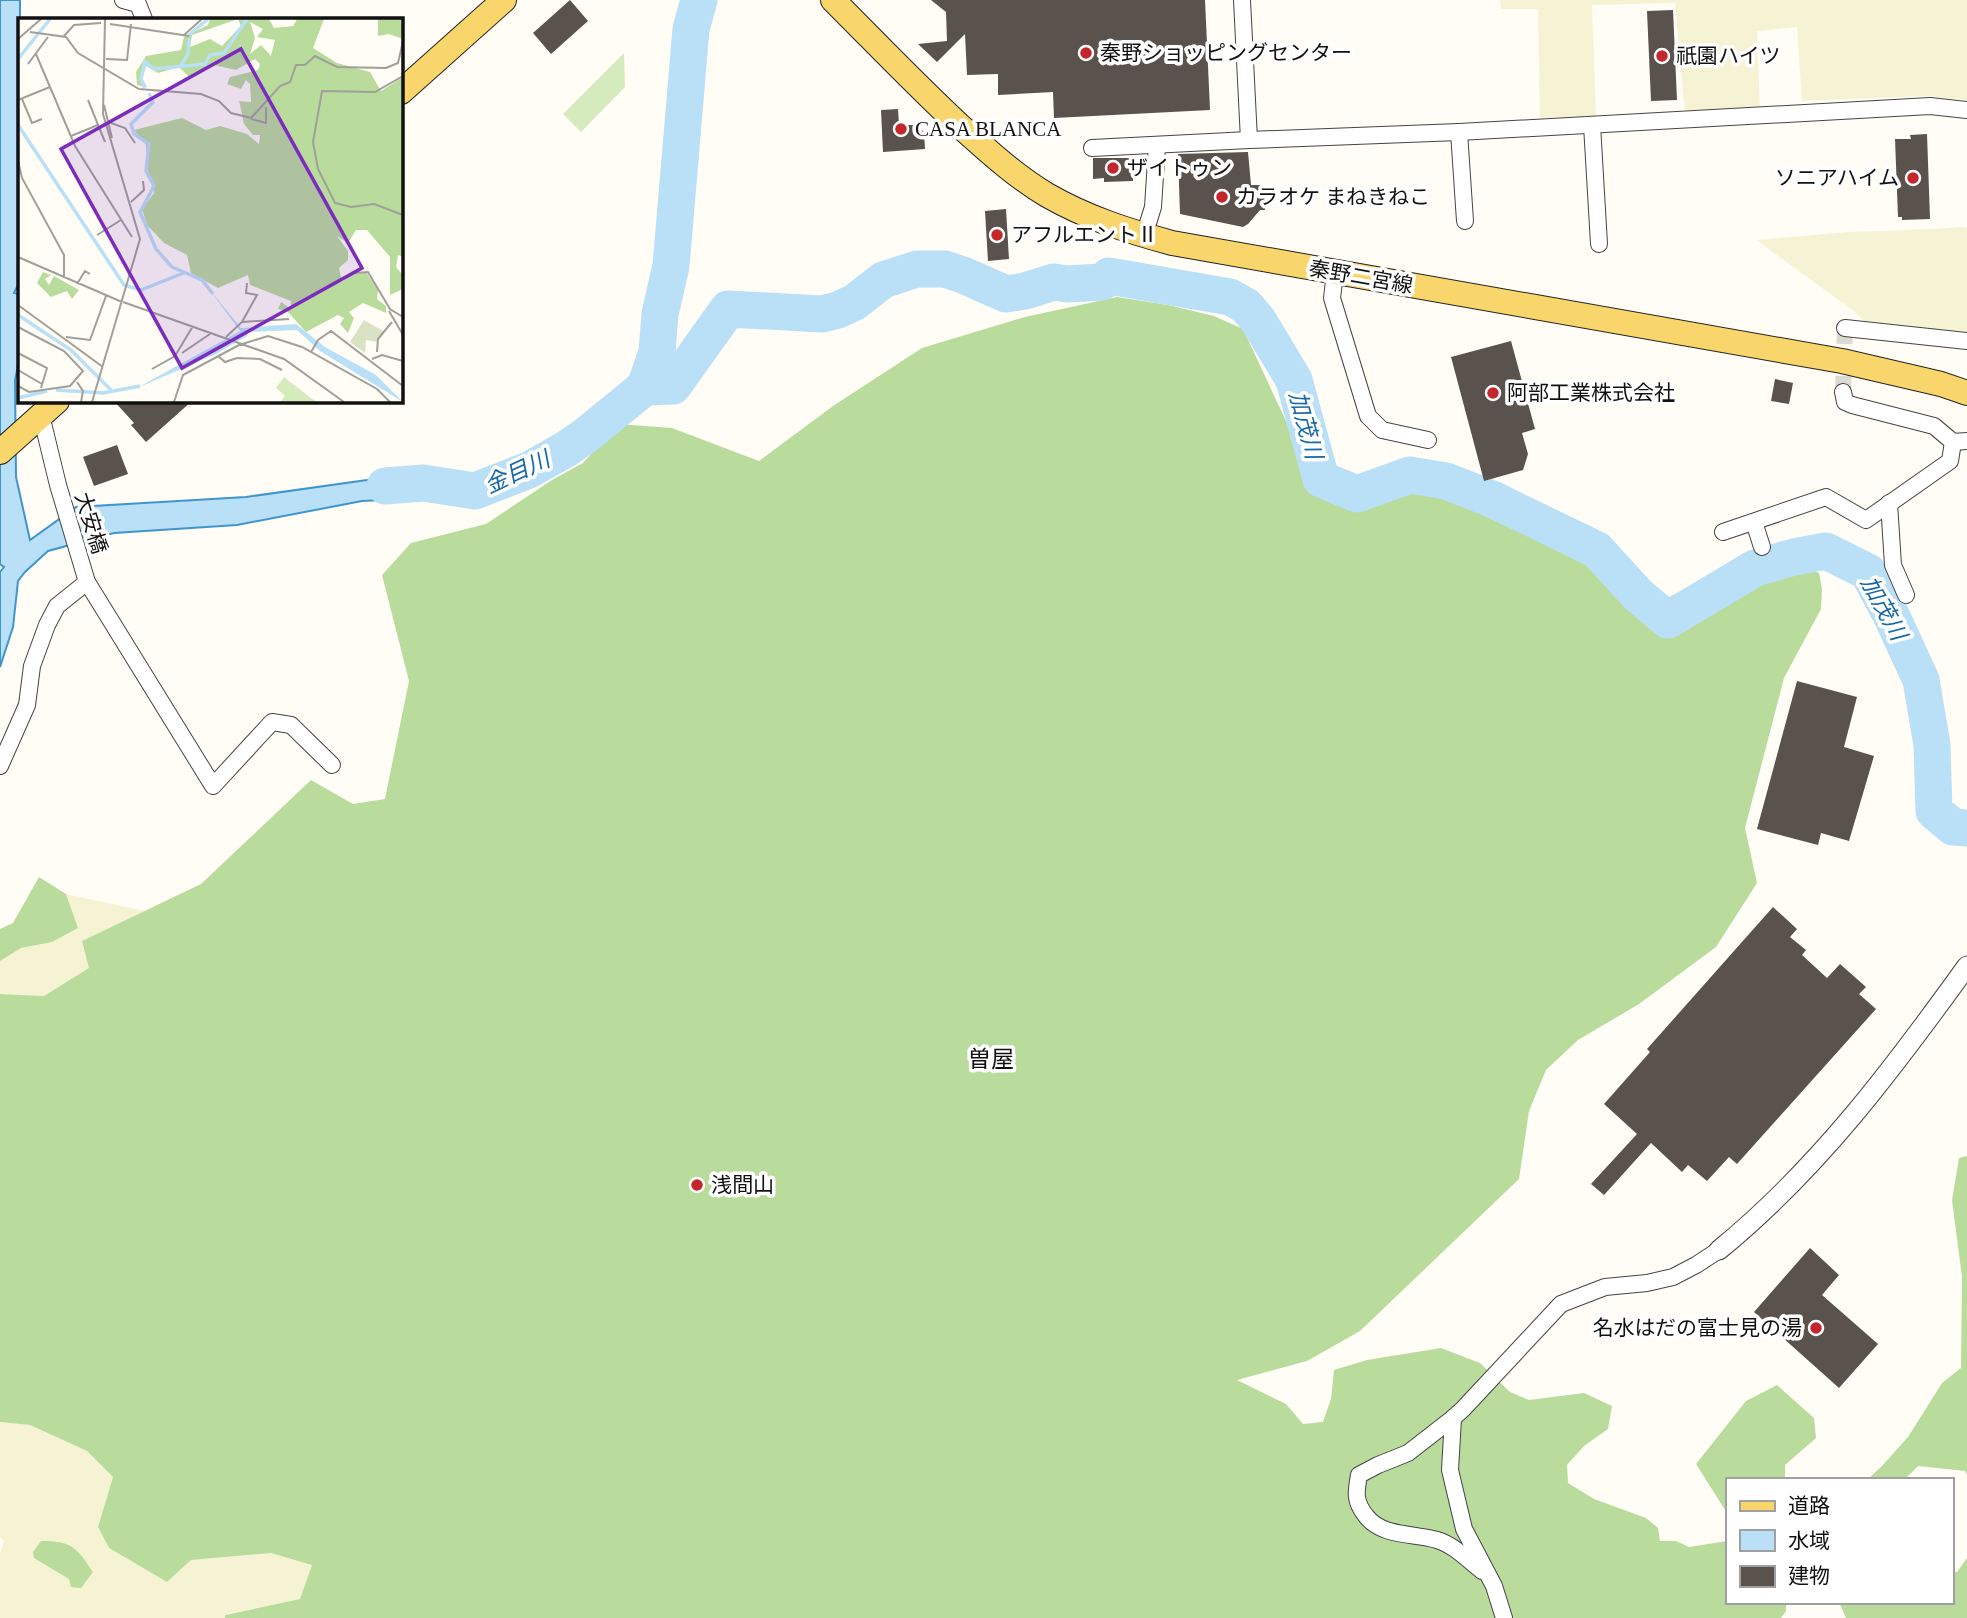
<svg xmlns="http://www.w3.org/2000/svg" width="1967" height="1618" font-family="'Times New Roman','Noto Sans JP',serif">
<rect width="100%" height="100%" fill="#fffdf5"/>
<g fill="#f6f3d4">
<path d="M 1500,0 L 1967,0 L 1967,100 L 1926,96 L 1802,101 L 1797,27 L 1757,31 L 1760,109 L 1685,115 L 1675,3 L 1592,5 L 1596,116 L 1540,118 L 1538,9 L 1501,9 Z"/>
<path d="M 1961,227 L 1967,228 L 1967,338 L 1867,324 L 1854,311 L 1756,240 L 1848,232 L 1934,229 Z"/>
<path d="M 66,894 L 145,911 L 82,941 L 90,968 L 44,996 L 0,994 L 0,961 L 21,948 L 52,942 L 77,928 Z"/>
<path d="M 0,1422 L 30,1425 L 87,1451 L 113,1477 L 98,1527 L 109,1548 L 167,1582 L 191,1560 L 271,1553 L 313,1564 L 300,1599 L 226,1614 L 225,1618 L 0,1618 L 0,1554 L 4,1541 L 0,1537 Z"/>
</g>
<path fill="#d5ebbd" d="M 624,53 L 625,87 L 581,132 L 563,114 Z"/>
<g fill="#b9dc9c">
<path d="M 1117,297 L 1168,305 L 1214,316 L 1243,329 L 1308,468 L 1377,498 L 1440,488 L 1582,560 L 1666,599 L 1688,587 L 1722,574 L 1769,560 L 1798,564 L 1819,573 L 1822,589 L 1821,609 L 1784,678 L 1745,828 L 1757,883 L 1716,947 L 1639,1004 L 1578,1040 L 1546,1070 L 1529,1111 L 1519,1179 L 1360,1331 L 1307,1361 L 1237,1380 L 1286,1404 L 1303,1424 L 1323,1422 L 1331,1399 L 1334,1370 L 1367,1360 L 1441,1348 L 1480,1363 L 1510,1392 L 1529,1400 L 1584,1393 L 1612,1406 L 1608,1429 L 1584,1446 L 1567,1465 L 1568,1483 L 1594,1499 L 1646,1518 L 1658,1528 L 1660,1541 L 1676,1541 L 1689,1547 L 1727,1541 L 1727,1602 L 1786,1602 L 1786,1611 L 1781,1618 L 225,1618 L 225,1615 L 300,1599 L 312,1565 L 271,1553 L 191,1560 L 167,1582 L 109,1548 L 98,1527 L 113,1477 L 87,1451 L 30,1425 L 0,1422 L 0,994 L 44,996 L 89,968 L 82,941 L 201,884 L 311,780 L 353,804 L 385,799 L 409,681 L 382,575 L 411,543 L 486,524 L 552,480 L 583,463 L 618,424 L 672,428 L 759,461 L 833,406 L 922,348 L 1025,317 Z"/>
<path d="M 39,877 L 66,894 L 78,928 L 52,942 L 21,948 L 0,961 L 0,929 L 13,923 Z"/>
<path d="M 1967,1156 L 1967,1475 L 1965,1471 L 1918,1466 L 1904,1480 L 1867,1480 L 1882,1466 L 1908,1437 L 1942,1383 L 1961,1368 L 1962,1277 L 1952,1200 L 1959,1158 Z"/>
<path d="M 1777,1385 L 1814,1418 L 1816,1438 L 1785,1465 L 1785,1480 L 1727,1480 L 1727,1513 L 1696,1464 L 1746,1401 Z"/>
<path d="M 41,1541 C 72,1541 76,1547 93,1572 L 81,1588 L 71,1587 L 69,1579 L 34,1558 L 33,1552 Z"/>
<path d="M 1967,1558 L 1967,1618 L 1846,1618 L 1839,1602 L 1951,1602 L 1951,1571 L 1957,1572 Z"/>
</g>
<path fill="#b9e0f7" stroke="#3f96cf" stroke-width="2" d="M 0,0 L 20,0 L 19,283 L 14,293 L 19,294 L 19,360 L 15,380 L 16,477 L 30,540 L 76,507 L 246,497 L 367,480 L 421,470 L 440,482 L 383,500 L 362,501 L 237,525 L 114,533 L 48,551 L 25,572 L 18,581 L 13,627 L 0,667 L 0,572 L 4,567 L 0,564 Z"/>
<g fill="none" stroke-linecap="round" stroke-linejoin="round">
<g stroke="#b9e0f7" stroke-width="37">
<path d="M 645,387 L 673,386 L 728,309 L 822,314 L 838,310 L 855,302 L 883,280 L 917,269 L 945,269 L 963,275 L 1006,294 L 1025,291 L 1054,282 L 1067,284 L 1102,282 L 1109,276 L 1230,297 L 1246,306 L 1258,320 L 1294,380 L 1321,479 L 1357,494 L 1410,475 L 1446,481 L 1492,499 L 1597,550 L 1638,595 L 1668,620 L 1755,568 L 1794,557 L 1826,551 L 1868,572 L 1892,617 L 1921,680 L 1932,745 L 1934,811 L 1953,827 L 1967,828"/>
<path d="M 385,486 L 423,483 L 475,491 L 529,470 L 566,449 L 585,436 L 645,387 L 657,352 L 660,314 L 671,266 L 691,29 L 699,0"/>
</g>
</g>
<g fill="#5a524d">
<path d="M 570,0 L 588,21 L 551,54 L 533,33 Z"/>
<path d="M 931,0 L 1205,0 L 1210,110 L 1054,118 L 1053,92 L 998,95 L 998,74 L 967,75 L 965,34 L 937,62 L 918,44 L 947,41 L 946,12 Z"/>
<path d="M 1673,10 L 1677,100 L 1651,101 L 1647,11 Z"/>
<path d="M 898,109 L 899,125 L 916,125 L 924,132 L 925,149 L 883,152 L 881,110 Z"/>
<path d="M 1927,134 L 1930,219 L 1902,220 L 1902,217 L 1898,217 L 1895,139 L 1911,139 L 1910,135 Z"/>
<path d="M 1248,152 L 1251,185 L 1264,185 L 1265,210 L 1260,210 L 1248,224 L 1243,227 L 1180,214 L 1178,154 Z"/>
<path d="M 1093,158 L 1133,158 L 1133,181 L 1104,182 L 1104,178 L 1093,179 Z"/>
<path d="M 1006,209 L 1009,259 L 988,261 L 985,211 Z"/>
<path d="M 1511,341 L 1535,429 L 1522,433 L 1528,454 L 1523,470 L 1484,481 L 1451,357 Z"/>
<path d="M 1775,379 L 1793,383 L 1789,404 L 1771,401 Z"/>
<path d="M 114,401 L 192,401 L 146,442 L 131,425 L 134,423 Z"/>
<path d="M 117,445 L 128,474 L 94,486 L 83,457 Z"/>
<path d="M 1797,681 L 1857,697 L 1844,747 L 1874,756 L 1849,841 L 1821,833 L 1818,845 L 1757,829 Z"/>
<path d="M 1773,907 L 1797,929 L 1790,937 L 1806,950 L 1802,955 L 1827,978 L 1840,964 L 1866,987 L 1859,994 L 1876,1009 L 1737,1164 L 1729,1157 L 1707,1181 L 1688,1165 L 1682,1172 L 1651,1143 L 1604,1195 L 1591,1184 L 1637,1134 L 1604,1104 L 1650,1052 L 1647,1049 Z"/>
<path d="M 1810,1248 L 1839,1275 L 1822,1295 L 1878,1344 L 1839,1388 L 1754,1312 Z"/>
</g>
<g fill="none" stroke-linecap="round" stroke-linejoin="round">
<path stroke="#dbdad3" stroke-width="16" stroke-dasharray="16 8" stroke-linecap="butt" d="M 1843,392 L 1845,328"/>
<g stroke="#444" stroke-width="18">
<g id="minor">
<path d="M 123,0 L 138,4 L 144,19"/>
<path d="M 1242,0 L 1249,140"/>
<path d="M 1592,125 L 1599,244"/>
<path d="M 1459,132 L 1465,221"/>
<path d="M 1092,148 L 1249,140 L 1459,132 L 1930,106 L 1967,110"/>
<path d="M 1144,236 L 1153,207 L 1157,145"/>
<path d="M 1335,273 L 1332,298 L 1368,416 L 1382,430 L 1428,440"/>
<path d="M 1845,328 L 1967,341"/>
<path d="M 1843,392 L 1845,402 L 1852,405 L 1934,426 L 1953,442 L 1967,441"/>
<path d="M 41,415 L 58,485 L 87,582 L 213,786 L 272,722 L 291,725 L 332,765"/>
<path d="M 1889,503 L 1893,565 L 1906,595"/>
<path d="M 1754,522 L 1762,547"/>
<path d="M 1723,532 L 1826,497 L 1866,520 L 1950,461 L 1953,442"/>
<path d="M 0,766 L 27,705 L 32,666 L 47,625 L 57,606 L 87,582"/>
<path d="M 1453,1418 L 1408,1453 L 1378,1465 L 1359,1475 C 1356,1492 1354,1501 1366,1516 C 1382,1537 1413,1533 1437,1540 C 1454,1545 1468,1560 1482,1571"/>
<path d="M 1504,1618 L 1494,1586 L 1464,1529 L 1450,1470 L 1453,1418 L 1463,1409 L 1561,1304 L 1605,1287 L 1647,1283 L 1673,1277 L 1696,1265 L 1719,1250"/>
</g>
</g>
<g stroke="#444" stroke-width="21">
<path id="tertiary" d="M 1719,1250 C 1818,1169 1892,1070 1967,966"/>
</g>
<g stroke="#222" stroke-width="26">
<g id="primary">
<path d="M 833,0 C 875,42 916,85 959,125 C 987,150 1015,176 1047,195 C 1087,218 1128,231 1172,243 L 1842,361 L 1941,384 L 1967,393"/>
<path d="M 401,92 L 504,0"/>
<path d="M 0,452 L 57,401"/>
</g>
</g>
<use href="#minor" stroke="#fff" stroke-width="16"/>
<use href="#tertiary" stroke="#fff" stroke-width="19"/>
<use href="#primary" stroke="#f9d66b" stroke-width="24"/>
</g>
<g fill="#c4262e" stroke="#fff" stroke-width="2.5">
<circle cx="1086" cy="53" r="7"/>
<circle cx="1662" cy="56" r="7"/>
<circle cx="901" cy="129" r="7"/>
<circle cx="1113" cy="168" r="7"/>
<circle cx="1913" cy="178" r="7"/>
<circle cx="1222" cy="197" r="7"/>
<circle cx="997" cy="235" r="7"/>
<circle cx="1493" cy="393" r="7"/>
<circle cx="697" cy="1185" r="7"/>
<circle cx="1816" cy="1328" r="7"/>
</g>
<g text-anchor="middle" stroke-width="7" stroke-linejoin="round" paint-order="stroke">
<g font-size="21" fill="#111" stroke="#fff" text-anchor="start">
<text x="1100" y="60">秦野ショッピングセンター</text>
<text x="1676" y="63">祇園ハイツ</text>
<text x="915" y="136">CASA BLANCA</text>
<text x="1127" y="175">ザイトゥン</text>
<text x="1899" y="185" text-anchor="end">ソニアハイム</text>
<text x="1236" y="204">カラオケ まねきねこ</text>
<text x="1011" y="242">アフルエントⅡ</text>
<text x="1507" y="400">阿部工業株式会社</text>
<text x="711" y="1192">浅間山</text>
<text x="1802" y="1335" text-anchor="end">名水はだの富士見の湯</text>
</g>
<g font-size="21" fill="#111" stroke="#fff">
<text transform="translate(1361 277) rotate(10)" y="7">秦野二宮線</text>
<text transform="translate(91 523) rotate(73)" y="7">大安橋</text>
</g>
<g font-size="23" font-style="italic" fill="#1768a6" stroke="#fff">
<text transform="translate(1306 425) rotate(75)" y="8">加茂川</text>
<text transform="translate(517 472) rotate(-25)" y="8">金目川</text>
<text transform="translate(1884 608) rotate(61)" y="8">加茂川</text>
</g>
<g font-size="23" fill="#111" stroke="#fff">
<text x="991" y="1067">曽屋</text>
</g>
</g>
<g transform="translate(18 18)">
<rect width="385" height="385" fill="#fffdf5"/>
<path d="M 266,359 L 294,381 L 299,384 L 262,384 L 267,378 L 258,370 Z" fill="#d5ebbd"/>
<path d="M 192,1 L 251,1 L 256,10 L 275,8 L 279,1 L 306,1 L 295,30 L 319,45 L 352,54 L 363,73 L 385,59 L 385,239 L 380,237 L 378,249 L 384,256 L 385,271 L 372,277 L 372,239 L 349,212 L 338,212 L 330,225 L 319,218 L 330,233 L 330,242 L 321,250 L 324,264 L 335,255 L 348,254 L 360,272 L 359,281 L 368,288 L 368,295 L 345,285 L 331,294 L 336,300 L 330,315 L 322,306 L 326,300 L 320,297 L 288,314 L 269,293 L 260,291 L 263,284 L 273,291 L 273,283 L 232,267 L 230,257 L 200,270 L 173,255 L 169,237 L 146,225 L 129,207 L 124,191 L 136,175 L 135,166 L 130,159 L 128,127 L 116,112 L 164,100 L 188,112 L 202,108 L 229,116 L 241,126 L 242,117 L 235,117 L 226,106 L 222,87 L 221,83 L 233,84 L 232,66 L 228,62 L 223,71 L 209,66 L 212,59 L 240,52 L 242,46 L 237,41 L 218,52 L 196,47 L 172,60 L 161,49 L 140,55 L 128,48 L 124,60 L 129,69 L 119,67 L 118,54 L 128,38 L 163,32 L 166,19 L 190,7 ZM 220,1 L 223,8 L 204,28 L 192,21 L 172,29 L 174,17 ZM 232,4 L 245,11 L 239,19 L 257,22 L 253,38 L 243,27 L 232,36 L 237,20 ZM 360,1 L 385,1 L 385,21 L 371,16 L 360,18 ZM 25,254 L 33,257 L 27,261 L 31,267 L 36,258 L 61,272 L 54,281 L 49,273 L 33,279 L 19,265 Z" fill="#b9dc9c" fill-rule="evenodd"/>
<path d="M 346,302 L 365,313 L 359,324 L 348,322 L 347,335 L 332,324 Z" fill="#d9e3c4"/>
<path d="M 191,271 L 223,310 L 278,306 L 307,329 L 358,357 L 385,384 L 302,333 L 279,312 L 228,314 L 229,318 L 198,336 L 119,370 L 222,313 Z" fill="#b9e0f7"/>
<path fill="none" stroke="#b9e0f7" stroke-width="3.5" d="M 171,17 L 190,1M 0,41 L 32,1M 162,49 L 170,36 L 171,20M 127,70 L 123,61 L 127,44 L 136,51 L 187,46 L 192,37 L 206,35 L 229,1M 131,75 L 135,84 L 113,106 L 116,116 L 131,126 L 128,153 L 136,168 L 122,194 L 138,231 L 154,249 L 184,262 L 195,276M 0,107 L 106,267 L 123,272 L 168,254M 0,297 L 53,332 L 93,372M 38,372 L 85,375 L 122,368M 0,380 L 29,373"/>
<path fill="none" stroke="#a09f9a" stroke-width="2" d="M 92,6 L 171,18M 12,14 L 48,19 L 60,35 L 121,71 L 183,76 L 201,83 L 213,95 L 233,100 L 262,68 L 272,64 L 278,47 L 287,47 L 297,38 L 319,49 L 368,50 L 380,45 L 385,23M 166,17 L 184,1M 46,18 L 56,7 L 83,5M 0,21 L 23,1M 18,36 L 57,128 L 114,219M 88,41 L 109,42 L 113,6M 10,46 L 30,19M 385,58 L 357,74 L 304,73 L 295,124 L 300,151 L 317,185 L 333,189 L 356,186 L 385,197M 4,81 L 14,105 L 24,101M 0,82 L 32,69M 70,82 L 87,124M 86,87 L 94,120M 233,101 L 248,105 L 248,89M 93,105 L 107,110 L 117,125M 53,118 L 80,107M 0,143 L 4,160 L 46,237 L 46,260M 113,184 L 126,172 L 125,163M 79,217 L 103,202M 0,239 L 104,284M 336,255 L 350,254 L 372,291 L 385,299M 59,266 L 67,253 L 72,256M 105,284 L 266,341 L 326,384M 0,287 L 85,349M 371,293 L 385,317M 224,304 L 271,301M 0,309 L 46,333 L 65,353 L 52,368 L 11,374 L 0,368M 48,319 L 72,322 L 88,278M 208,319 L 224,304 L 239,277 L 228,275 L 229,265M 293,334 L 300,322 L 313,313 L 385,368M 359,334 L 360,321 L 374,304M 0,335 L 29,350 L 23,370M 164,335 L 192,316M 200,338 L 207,344 L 219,340 L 242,341 L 264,352M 354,341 L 364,337 L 385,343M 134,351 L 157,338 L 175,308M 0,352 L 24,366M 59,364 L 65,373 L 63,384M 74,384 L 122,221 L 85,96 L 87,1M 156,384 L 165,357 L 221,327 L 250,318 L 284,329 L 359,371 L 372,384"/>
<path fill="#7b2cbf" fill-opacity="0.15" stroke="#7b2cbf" stroke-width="3.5" d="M 223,31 L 344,250 L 164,350 L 43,131 Z"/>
<rect width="385" height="385" fill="none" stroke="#111" stroke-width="3.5"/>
</g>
<rect x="1726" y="1478" width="228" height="126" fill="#ffffff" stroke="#a0a0a0" stroke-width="2"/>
<rect x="1740" y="1501" width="35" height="10" fill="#f9d66b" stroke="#a0a0a0" stroke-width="2"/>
<text x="1788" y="1513" font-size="21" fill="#111111">道路</text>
<rect x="1740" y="1530" width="35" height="21" fill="#b9e0f7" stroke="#a0a0a0" stroke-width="2"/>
<text x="1788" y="1548" font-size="21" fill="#111111">水域</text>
<rect x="1740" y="1566" width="35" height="21" fill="#5a524d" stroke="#a0a0a0" stroke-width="2"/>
<text x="1788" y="1583" font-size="21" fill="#111111">建物</text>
</svg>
